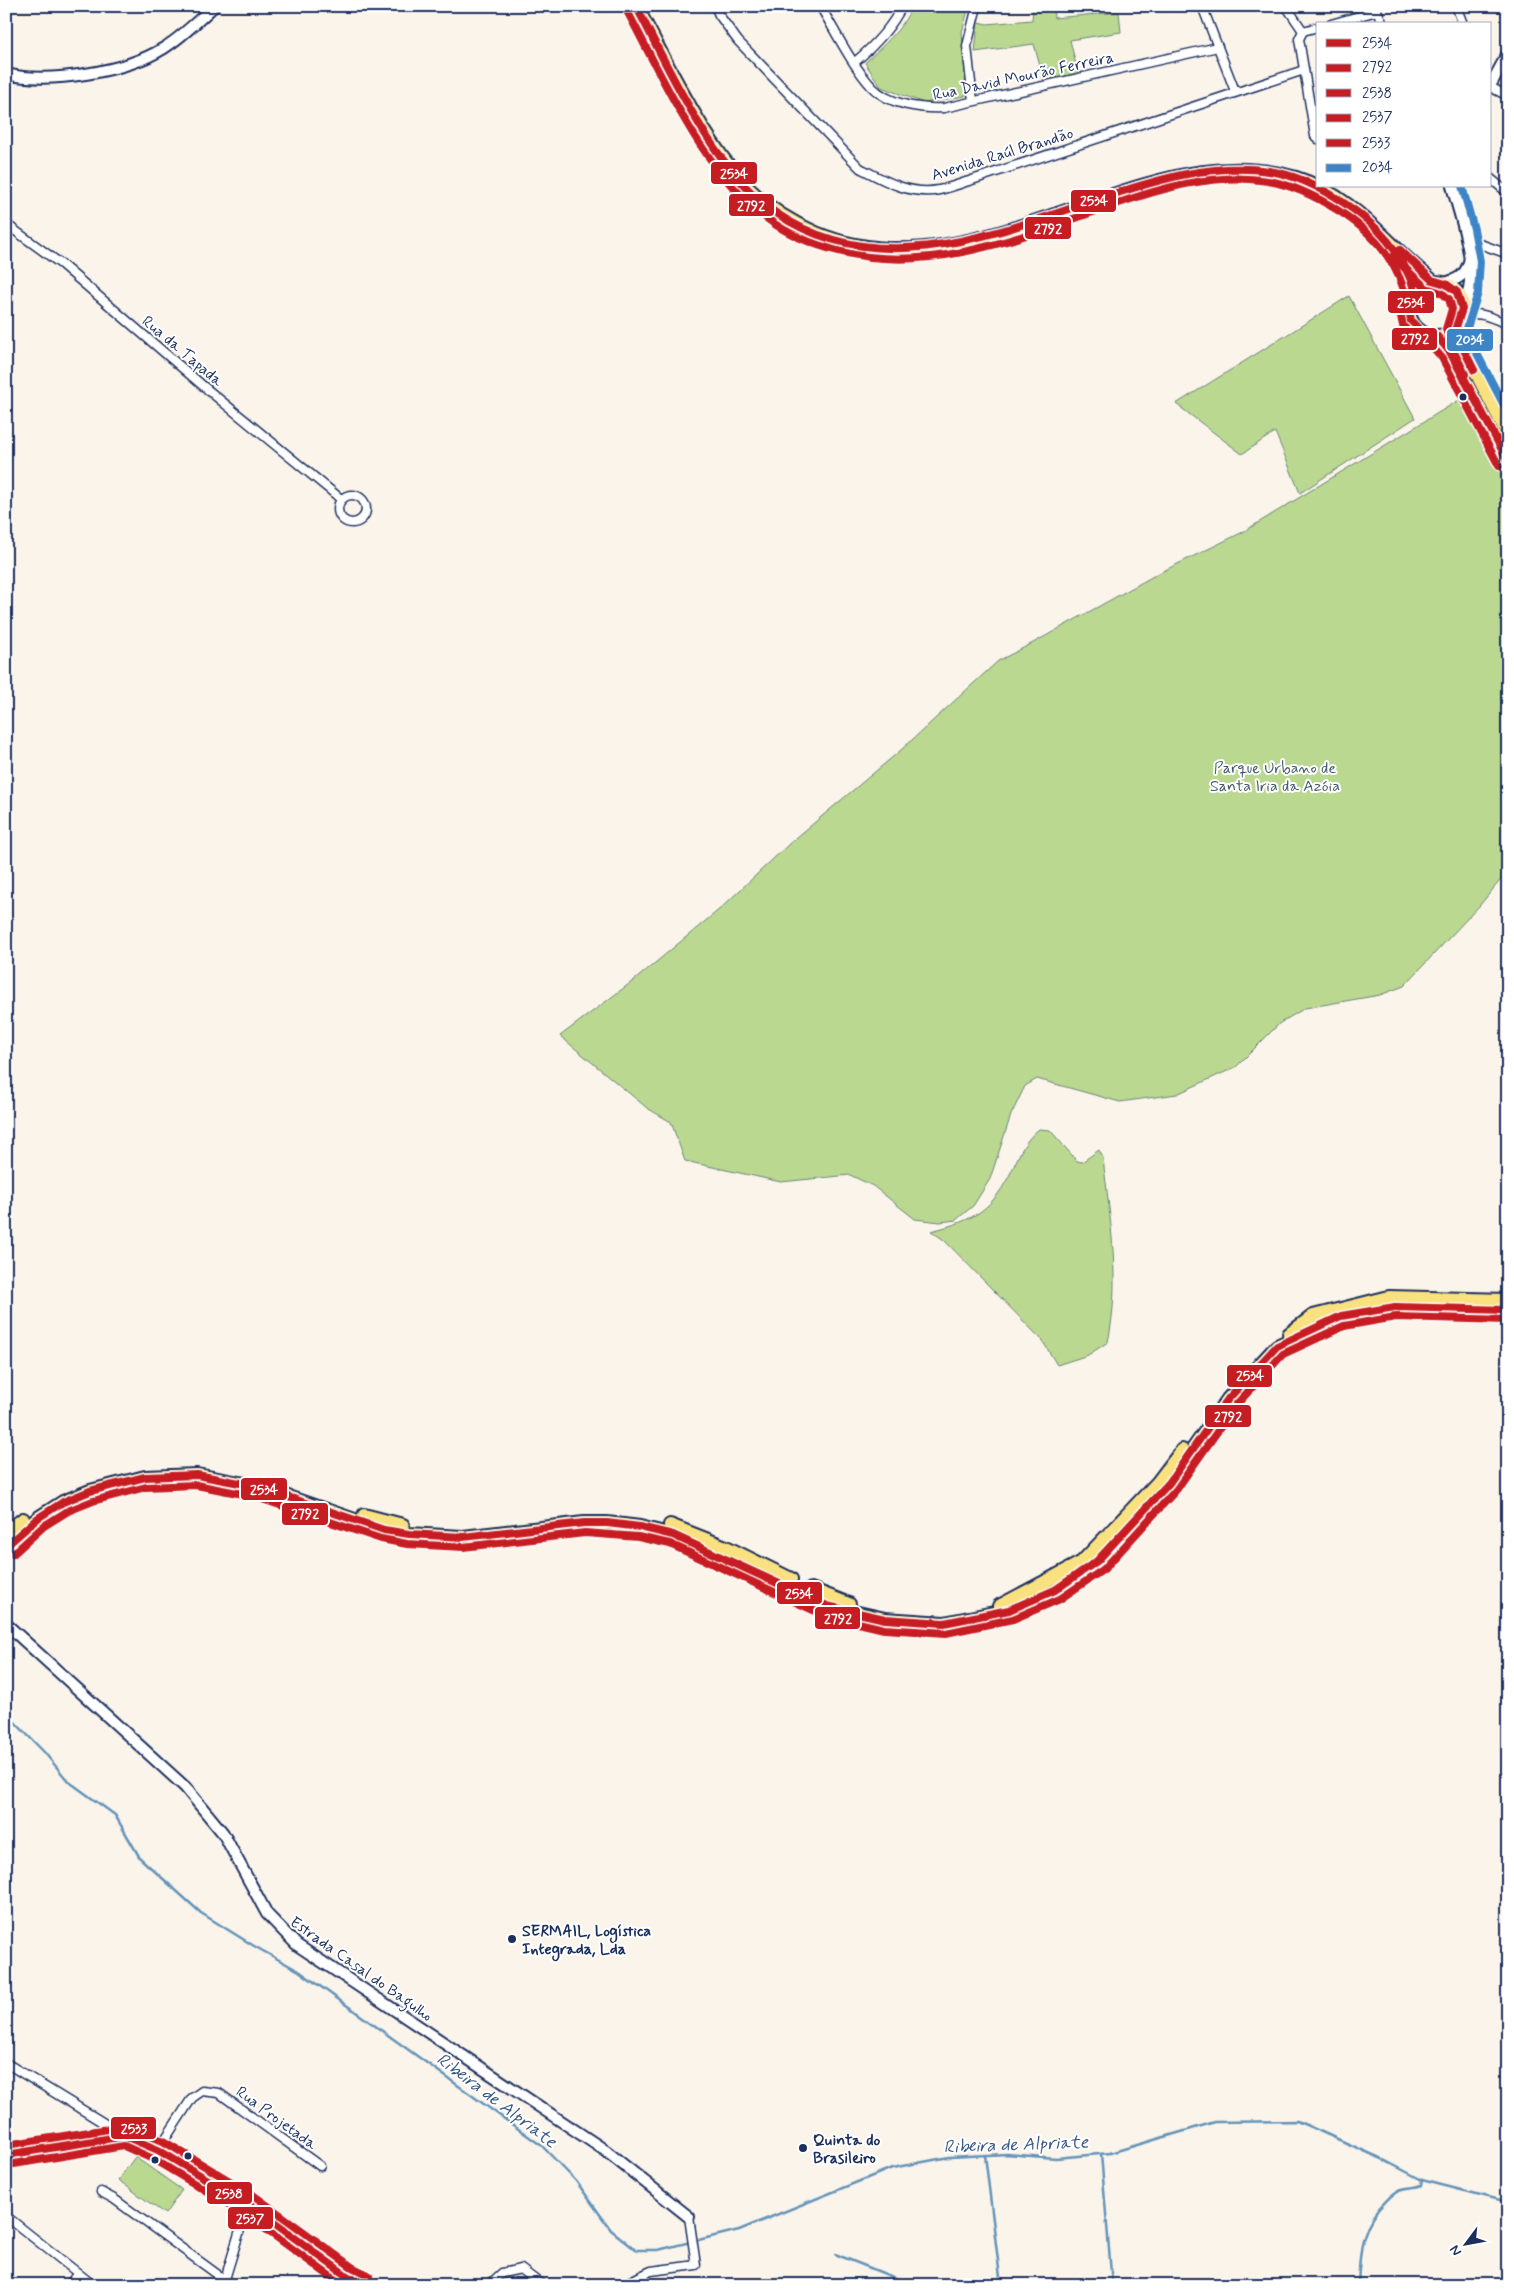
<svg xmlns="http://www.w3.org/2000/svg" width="1514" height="2291" font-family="Mynerve,sans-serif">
<rect width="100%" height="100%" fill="#fbf4eb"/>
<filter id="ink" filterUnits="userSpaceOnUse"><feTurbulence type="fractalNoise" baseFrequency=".02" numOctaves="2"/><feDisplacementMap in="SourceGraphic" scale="10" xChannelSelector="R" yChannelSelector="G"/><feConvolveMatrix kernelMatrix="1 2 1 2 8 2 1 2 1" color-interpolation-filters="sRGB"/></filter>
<g filter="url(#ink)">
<g fill="#bad890" stroke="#6a8477">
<path d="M 912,6 L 969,6 L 962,32 L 966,89 L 965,96 L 924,103 L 881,87 L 865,63 C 883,45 903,30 912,6 Z"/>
<path d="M 1033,6 L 1053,6 L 1054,18 L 1119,12 L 1121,32 L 1070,40 L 1078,73 L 1044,81 L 1034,44 L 975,52 L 978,22 L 987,24 L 1032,20 Z"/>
<path d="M 1349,296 L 1415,418 L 1300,493 L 1275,432 L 1242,454 L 1176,404 Z"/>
<path d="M 1464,397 L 1508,480 L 1508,871 L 1480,905 L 1404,986 L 1380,995 L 1305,1008 L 1280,1023 L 1236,1067 L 1177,1094 L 1120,1102 L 1037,1079 L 1025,1086 L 1011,1115 L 990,1179 L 973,1206 L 956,1220 L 940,1222 L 915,1219 L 873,1186 L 850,1175 L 781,1182 L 685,1161 L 671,1122 L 647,1108 L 560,1036 L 637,978 L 721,908 L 790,843 L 901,750 L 998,661 L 1033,643 L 1157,574 L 1243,532 Z"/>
<path d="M 1039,1129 L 1050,1130 L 1077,1161 L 1082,1162 L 1099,1150 L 1103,1158 C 1110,1219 1121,1282 1108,1342 L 1088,1355 L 1057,1365 L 1042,1340 L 944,1240 L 931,1231 C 975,1220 993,1210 1013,1168 C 1020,1153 1025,1140 1039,1129 Z"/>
<path d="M 135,2157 L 182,2190 L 165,2214 L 118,2180 Z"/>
</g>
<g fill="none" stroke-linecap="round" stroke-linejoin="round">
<g stroke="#6494b9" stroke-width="2.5">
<path d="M 6,1713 L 44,1752 L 68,1781 L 115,1815 L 140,1858 L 201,1913 L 254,1946 L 299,1971 L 542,2146 L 576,2181 L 611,2230 L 636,2250 L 658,2250 L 739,2230 L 892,2168 L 949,2157 L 1007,2154 L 1056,2158 L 1110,2153 L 1215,2122 L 1297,2121 L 1380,2158 L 1422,2180 L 1508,2202"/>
<path d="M 1101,2154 L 1112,2285"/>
<path d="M 985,2155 L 1001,2285"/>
<path d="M 835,2254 L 913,2285"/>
<path d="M 1358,2285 C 1360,2251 1360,2225 1387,2200 C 1391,2196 1397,2190 1402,2189 C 1409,2187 1414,2188 1421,2185 L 1422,2180"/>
</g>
<g stroke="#1b2f5e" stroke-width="11">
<g id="minor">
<path d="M 715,6 L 719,15 L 738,41 L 860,168 C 883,180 911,196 939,190 C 949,188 959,184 969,181 L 1304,70"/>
<path d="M 820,6 C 836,32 851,64 872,87 C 889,105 921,109 944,108 L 1218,47"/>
<path d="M 1202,6 L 1235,91"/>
<path d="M 1286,6 L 1303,31 L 1299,39 L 1315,136 L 1318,139"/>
<path d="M 1375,6 L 1383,24"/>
<path d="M 1456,6 L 1463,24"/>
<path d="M 1331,24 L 1377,11"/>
<path d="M 1303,31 L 1318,27"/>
<path d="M 855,62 C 874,46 891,29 902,6"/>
<path d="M 1490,87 L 1508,96"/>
<path d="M 973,101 L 967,46 L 977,6"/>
<path d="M 1490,178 L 1508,193"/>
<path d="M 6,224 L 61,264 L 202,385 L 341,499"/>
<path d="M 1466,239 L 1508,254"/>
<path d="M 1462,318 C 1478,309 1491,318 1508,324"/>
<circle cx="352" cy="509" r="14"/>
<path d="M 6,2063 L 125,2136"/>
<path d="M 158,2150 L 192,2098 L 202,2091 L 219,2093 L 320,2166"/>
<path d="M 6,2155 L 125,2136 L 158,2150 L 248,2204 L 347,2276 L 366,2285"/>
<path d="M 101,2192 L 114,2199 L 232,2285"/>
<path d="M 6,2216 L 93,2285"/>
<path d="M 225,2279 L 248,2204"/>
<path d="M 69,2285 L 78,2273"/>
<path d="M 489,2285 L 502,2273 L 521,2269 L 542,2285"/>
<path d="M 622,2285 L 651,2271 L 696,2265 L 689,2217"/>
</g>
</g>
<g stroke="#1b2f5e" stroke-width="14">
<g id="tertiary">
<path d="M 6,74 C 49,84 126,72 164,48 C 182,37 198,21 214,6"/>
<path d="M 1490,86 L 1508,53"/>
<path d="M 1452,186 C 1462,224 1481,270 1463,308"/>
<path d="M 1445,283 C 1458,279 1465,276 1469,262"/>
<path d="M 6,1624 L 185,1787 L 223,1833 L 267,1914 L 297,1945 L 606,2151 L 689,2217"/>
</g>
</g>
<g stroke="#1b2f5e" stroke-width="16">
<g id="primary">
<path d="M 636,6 C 665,59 694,122 732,170 C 754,198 783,219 816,233 C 914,274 1013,228 1107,197 C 1169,176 1231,159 1296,178 C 1355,196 1388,246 1434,282"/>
<path d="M 1403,259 L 1415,291"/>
<circle cx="1436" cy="309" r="27"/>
<path d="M 1456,327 L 1461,344 L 1508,435"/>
<path d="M 1437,336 L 1450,352 L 1508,461"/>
<path d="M 1289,1334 L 1313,1316 L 1389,1297 L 1508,1300"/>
<path d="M 364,1515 L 403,1525"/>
<path d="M 670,1525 L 726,1547 L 791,1579"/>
<path d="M 6,1532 L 23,1519"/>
<path d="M 6,1546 L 38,1518 L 63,1502 L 90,1491 L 145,1477 L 197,1475 L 256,1486 L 384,1530 L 409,1534 L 463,1537 L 584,1523 L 607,1523 L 640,1527 L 673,1535 L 827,1606 L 885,1619 L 944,1623 L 1009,1610 L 1055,1590 L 1097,1561 L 1169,1483 L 1228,1399 L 1277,1346 L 1341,1316 L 1395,1307 L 1508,1310"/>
<path d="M 811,1589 L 849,1604"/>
<path d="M 999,1606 L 1082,1562 L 1157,1483 L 1182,1450"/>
</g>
</g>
<use href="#minor" stroke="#fff" stroke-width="8"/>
<use href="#tertiary" stroke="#fff" stroke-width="10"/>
<use href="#primary" stroke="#fae180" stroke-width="12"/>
<g stroke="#fff" stroke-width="11">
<g id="bus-1">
<path d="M 636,6 C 671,72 713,170 776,213 C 879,283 998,233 1104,197 C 1157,180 1213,162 1269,171 C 1296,175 1322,188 1344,203 C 1378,225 1402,252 1415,291 L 1409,307 L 1411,321 L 1421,331 L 1437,336 L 1450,352 L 1508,461"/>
<path d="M 1400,250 L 1432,280 L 1446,284 L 1457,292 L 1462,309 L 1456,327 L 1461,344 L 1474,370"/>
<path d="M 6,1546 L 38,1518 L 63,1502 L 90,1491 L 145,1477 L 197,1475 L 256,1486 L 384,1530 L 409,1534 L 463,1537 L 584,1523 L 607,1523 L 640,1527 L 673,1535 L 827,1606 L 885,1619 L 944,1623 L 1009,1610 L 1055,1590 L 1097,1561 L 1169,1483 L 1228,1399 L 1277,1346 L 1341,1316 L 1395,1307 L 1508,1310"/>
</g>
</g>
<g stroke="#fff" stroke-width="11">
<g id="bus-2">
<path d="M 627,11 C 666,83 701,170 769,220 C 789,235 815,245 838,251 C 932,276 1026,235 1113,205 C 1162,188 1216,172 1268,181 C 1293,185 1317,197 1339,211 C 1369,230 1393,255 1404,290 L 1399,307 L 1403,326 L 1415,339 L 1431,345 L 1442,358 L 1499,466"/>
<path d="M 1393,257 L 1426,288 L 1442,293 L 1449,299 L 1452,309 L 1446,329 L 1452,348 L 1465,374"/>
<path d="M 13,1554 L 44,1526 L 68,1511 L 93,1501 L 146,1487 L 196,1485 L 253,1496 L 381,1539 L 407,1544 L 463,1547 L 585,1533 L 638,1537 L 670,1544 L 824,1615 L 884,1629 L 946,1633 L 1013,1619 L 1060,1599 L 1104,1569 L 1176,1490 L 1236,1405 L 1283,1354 L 1344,1326 L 1396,1317 L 1508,1320"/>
</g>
</g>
<g stroke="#fff" stroke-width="11">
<path id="bus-3" d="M 6,2155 L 125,2136 L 158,2150 L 248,2204 L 347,2276 L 365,2285"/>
</g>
<g stroke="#fff" stroke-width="11">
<path id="bus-4" d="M 8,2165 L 124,2146 L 153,2159 L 242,2212 L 342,2285"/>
</g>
<g stroke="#fff" stroke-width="11">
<path id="bus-5" d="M 6,2145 L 128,2126 L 163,2141 L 253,2195 L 352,2267 L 370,2276"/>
</g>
<g stroke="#fff" stroke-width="11">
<path id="bus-6" d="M 1462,186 L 1474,229 L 1480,261 L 1478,293 L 1467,328 L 1470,340 L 1508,413"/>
</g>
<use href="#bus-1" stroke="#c61d23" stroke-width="8"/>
<use href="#bus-2" stroke="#c61d23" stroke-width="8"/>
<use href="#bus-3" stroke="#c61d23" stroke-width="8"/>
<use href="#bus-4" stroke="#c61d23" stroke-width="8"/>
<use href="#bus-5" stroke="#c61d23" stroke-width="8"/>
<use href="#bus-6" stroke="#3d85c6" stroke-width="8"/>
</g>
</g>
<g fill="#1b2f5e" stroke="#fff" stroke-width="2">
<circle cx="1463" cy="397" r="4.5"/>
<circle cx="512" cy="1939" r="5"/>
<circle cx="803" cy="2148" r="5"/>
<circle cx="188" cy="2156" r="4.5"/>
<circle cx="155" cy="2160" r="4.5"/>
</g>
<g text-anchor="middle" stroke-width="4" stroke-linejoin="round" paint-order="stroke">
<g font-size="16" fill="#1b2f5e" stroke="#fff">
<text transform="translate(1023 75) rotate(-12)" y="6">Rua David Mourão Ferreira</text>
<text transform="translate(1002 153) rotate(-17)" y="6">Avenida Raúl Brandão</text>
<text transform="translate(183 350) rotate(40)" y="6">Rua da Tapada</text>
<text transform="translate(362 1968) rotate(35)" y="6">Estrada Casal do Bagulho</text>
<text transform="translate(277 2117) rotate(36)" y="6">Rua Projetada</text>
</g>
<g font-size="16" fill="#43596a" stroke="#fff">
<text x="1275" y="773">Parque Urbano de<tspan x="1275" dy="18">Santa Iria da Azóia</tspan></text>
</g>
<g font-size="16" font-weight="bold" fill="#1b2f5e" stroke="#fff" text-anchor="start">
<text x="522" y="1936">SERMAIL, Logística<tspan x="522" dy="18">Integrada, Lda</tspan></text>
<text x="813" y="2145">Quinta do<tspan x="813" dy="18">Brasileiro</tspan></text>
</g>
<g font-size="18" font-style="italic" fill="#395984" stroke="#fff">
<text transform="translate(497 2100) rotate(37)" y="6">Ribeira de Alpriate</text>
<text transform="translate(1016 2144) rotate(-2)" y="6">Ribeira de Alpriate</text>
</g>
</g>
<g stroke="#fff" stroke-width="2">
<rect x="710" y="161" width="48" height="24" rx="5" fill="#c61d23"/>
<rect x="1070" y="189" width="47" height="24" rx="5" fill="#c61d23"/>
<rect x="728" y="193" width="47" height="24" rx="5" fill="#c61d23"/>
<rect x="1024" y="216" width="48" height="24" rx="5" fill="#c61d23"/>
<rect x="1387" y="290" width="48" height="24" rx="5" fill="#c61d23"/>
<rect x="1391" y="327" width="47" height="24" rx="5" fill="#c61d23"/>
<rect x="1446" y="328" width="48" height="24" rx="5" fill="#3d85c6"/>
<rect x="1226" y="1364" width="47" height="24" rx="5" fill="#c61d23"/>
<rect x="1204" y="1404" width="48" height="24" rx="5" fill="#c61d23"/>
<rect x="240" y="1477" width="48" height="24" rx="5" fill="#c61d23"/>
<rect x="281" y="1502" width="48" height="24" rx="5" fill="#c61d23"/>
<rect x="776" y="1581" width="47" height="24" rx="5" fill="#c61d23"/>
<rect x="814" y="1606" width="47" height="24" rx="5" fill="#c61d23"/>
<rect x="110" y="2116" width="47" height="24" rx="5" fill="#c61d23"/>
<rect x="206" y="2181" width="47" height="24" rx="5" fill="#c61d23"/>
<rect x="227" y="2206" width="47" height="24" rx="5" fill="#c61d23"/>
</g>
<g font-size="14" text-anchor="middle" font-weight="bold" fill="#fff">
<text x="734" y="178">2534</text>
<text x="1094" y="205">2534</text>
<text x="751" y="210">2792</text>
<text x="1048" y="233">2792</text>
<text x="1411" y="307">2534</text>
<text x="1415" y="343">2792</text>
<text x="1470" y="344">2034</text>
<text x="1250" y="1380">2534</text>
<text x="1228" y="1421">2792</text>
<text x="264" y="1494">2534</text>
<text x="305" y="1518">2792</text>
<text x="799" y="1598">2534</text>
<text x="838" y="1623">2792</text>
<text x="134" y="2133">2533</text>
<text x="229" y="2198">2538</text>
<text x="250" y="2223">2537</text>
</g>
<rect width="1514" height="2291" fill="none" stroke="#fff" stroke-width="25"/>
<rect x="12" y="12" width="1489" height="2266" fill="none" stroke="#1b2f5e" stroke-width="2" filter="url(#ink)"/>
<rect x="1316" y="22" width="175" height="165" fill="#ffffff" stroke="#a4acbf"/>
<rect x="1326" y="39" width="25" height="8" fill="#c61d23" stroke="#a4acbf"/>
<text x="1362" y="48" font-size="15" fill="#1b2f5e">2534</text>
<rect x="1326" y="64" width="25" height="8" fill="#c61d23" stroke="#a4acbf"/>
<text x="1362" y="72" font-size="15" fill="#1b2f5e">2792</text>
<rect x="1326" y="89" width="25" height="8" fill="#c61d23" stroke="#a4acbf"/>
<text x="1362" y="98" font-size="15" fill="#1b2f5e">2538</text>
<rect x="1326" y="114" width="25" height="8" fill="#c61d23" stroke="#a4acbf"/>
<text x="1362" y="122" font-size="15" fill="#1b2f5e">2537</text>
<rect x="1326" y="139" width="25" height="8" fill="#c61d23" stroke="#a4acbf"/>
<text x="1362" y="148" font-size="15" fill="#1b2f5e">2533</text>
<rect x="1326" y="164" width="25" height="8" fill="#3d85c6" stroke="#a4acbf"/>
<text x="1362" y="172" font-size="15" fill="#1b2f5e">2034</text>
<g transform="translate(1466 2244) rotate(238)" stroke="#ffffff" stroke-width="4" paint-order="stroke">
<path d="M0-4L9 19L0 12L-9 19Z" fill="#1b2f5e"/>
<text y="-8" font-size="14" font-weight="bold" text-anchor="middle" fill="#1b2f5e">N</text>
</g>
</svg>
